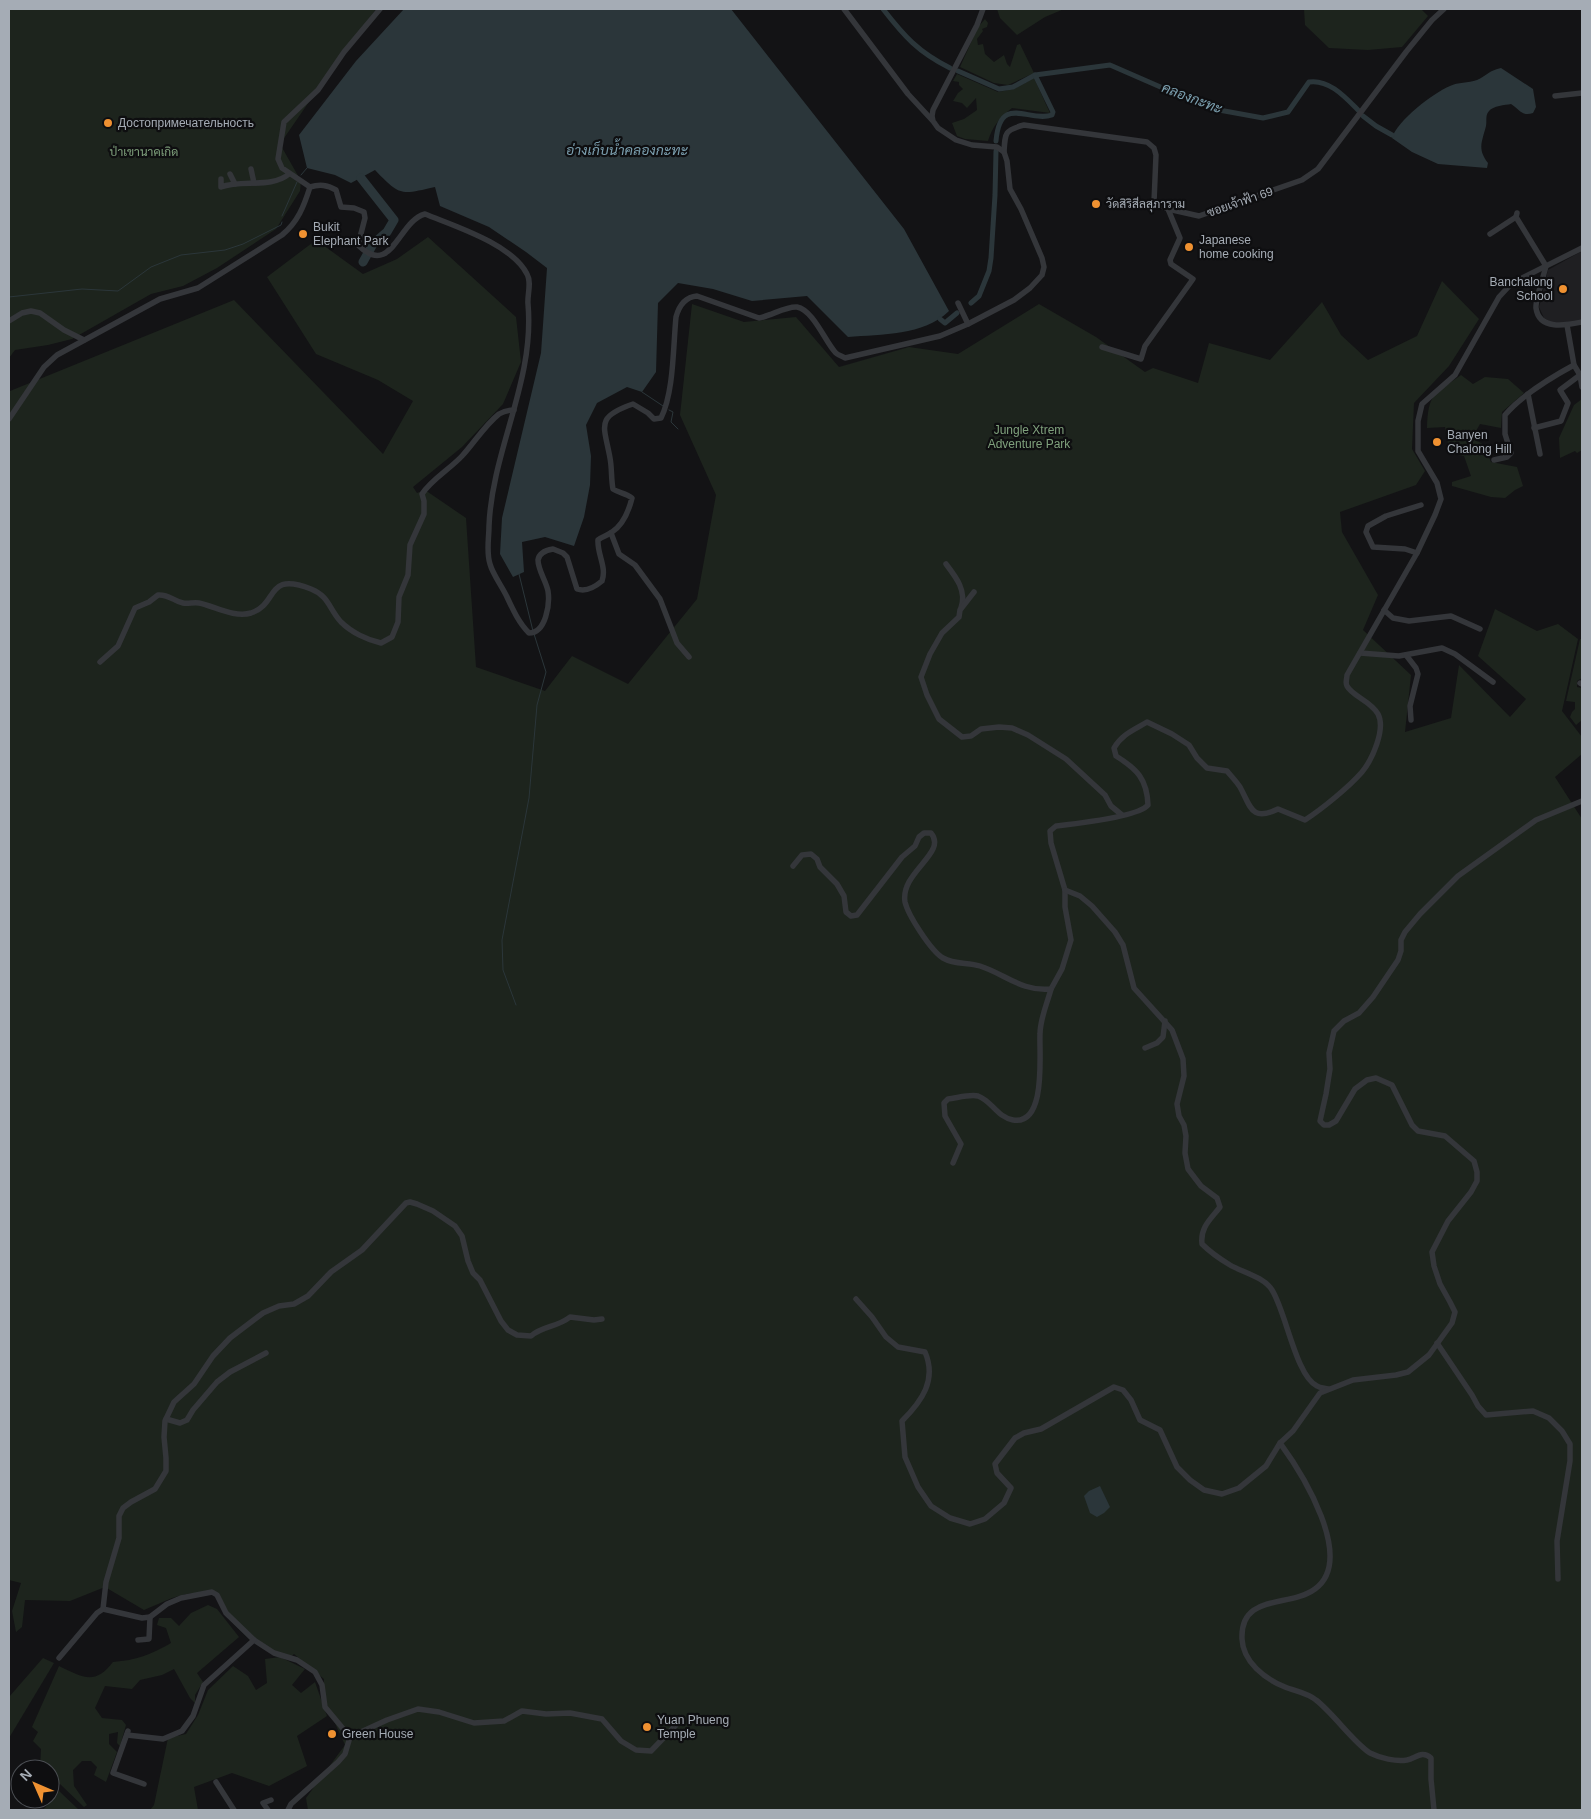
<svg xmlns="http://www.w3.org/2000/svg" width="1591" height="1819" font-family="Helvetica,Sarabun,sans-serif">
<rect width="100%" height="100%" fill="#131315"/>
<path fill="#1f1f22" d="M 1582,251 L 1582,321 L 1552,323 L 1544,318 L 1539,307 L 1548,270 Z"/>
<g fill="#1d241d">
<path d="M 9,9 L 376,9 L 331,70 L 280,144 L 301,181 L 300,191 L 276,229 L 217,268 L 183,286 L 151,294 L 72,339 L 48,345 L 15,350 L 9,358 Z"/>
<path d="M 997,9 L 1064,9 L 1045,17 L 1017,35 L 1000,18 Z"/>
<path d="M 1304,9 L 1421,9 L 1428,16 L 1402,47 L 1368,50 L 1329,48 L 1305,25 Z"/>
<path d="M 985,19 L 988,23 L 987,27 L 982,29 L 983,31 L 977,39 L 978,45 L 983,44 L 985,54 L 994,62 L 1004,55 L 1007,64 L 1010,67 L 1017,45 L 1020,44 L 1034,73 L 1008,85 L 994,83 L 960,67 L 978,27 Z"/>
<path d="M 957,74 L 998,92 L 1014,89 L 1034,78 L 1050,113 L 1012,108 C 1000,117 992,127 988,141 L 965,139 L 957,136 L 952,123 L 964,119 L 977,110 L 976,98 L 967,108 L 962,103 L 953,101 L 958,93 L 963,89 L 959,85 L 959,82 L 953,81 Z"/>
<path d="M 428,237 L 516,317 L 521,362 L 503,404 L 462,447 L 413,487 L 417,493 L 425,490 L 466,518 L 476,667 L 545,691 L 572,656 L 628,684 L 697,599 L 716,495 L 680,415 L 692,304 L 744,322 L 796,317 L 839,367 L 909,347 L 958,354 L 1039,304 L 1096,337 L 1145,372 L 1153,368 L 1198,383 L 1209,343 L 1270,360 L 1322,302 L 1341,335 L 1368,360 L 1417,336 L 1442,281 L 1479,319 L 1449,366 L 1414,403 L 1412,449 L 1425,471 L 1416,485 L 1340,512 L 1342,532 L 1378,595 L 1363,630 L 1411,675 L 1405,732 L 1451,718 L 1459,665 L 1510,717 L 1526,699 L 1478,656 L 1495,609 L 1537,631 L 1558,624 L 1578,639 L 1562,711 L 1582,737 L 1582,754 L 1555,777 L 1582,819 L 1582,1810 L 308,1810 L 306,1798 L 345,1745 L 323,1697 L 324,1679 L 294,1654 L 289,1658 L 252,1642 L 231,1621 L 227,1610 L 217,1595 C 187,1588 171,1599 144,1610 L 105,1587 L 70,1601 L 25,1600 L 22,1627 L 16,1632 L 12,1611 L 21,1583 L 9,1580 L 9,389 L 10,391 L 234,300 L 383,454 L 413,401 L 378,380 L 316,354 L 267,277 L 316,240 L 363,274 L 397,259 Z"/>
<path d="M 1461,375 L 1473,384 L 1485,377 L 1508,379 L 1524,393 L 1502,412 L 1501,428 L 1480,424 L 1476,431 L 1476,440 L 1484,445 L 1491,462 L 1517,467 L 1523,486 L 1515,490 L 1505,498 L 1491,497 L 1452,486 L 1452,482 L 1471,476 L 1464,456 L 1450,454 L 1445,427 L 1427,428 C 1428,393 1434,395 1461,375 Z"/>
<path d="M 1582,399 L 1582,450 L 1577,453 L 1575,451 L 1560,458 L 1559,438 L 1574,405 Z"/>
<path d="M 1580,639 L 1582,639 L 1582,678 L 1577,681 L 1577,687 L 1582,688 L 1582,720 L 1576,725 L 1570,717 L 1572,712 L 1575,709 L 1575,702 L 1566,701 Z"/>
<path d="M 208,1605 L 217,1609 L 239,1637 L 197,1673 L 203,1682 L 195,1695 L 195,1703 L 190,1698 L 174,1669 L 162,1675 L 140,1680 L 132,1689 L 105,1686 L 95,1708 L 102,1718 L 122,1720 L 126,1725 L 120,1746 L 117,1743 L 118,1732 L 109,1734 L 109,1744 L 117,1752 L 106,1782 L 94,1775 L 97,1767 L 91,1761 L 82,1761 L 73,1770 L 74,1786 L 87,1805 L 84,1807 L 60,1784 L 50,1782 L 50,1769 L 40,1769 L 41,1749 L 33,1741 L 38,1732 L 32,1727 L 59,1666 C 82,1677 95,1686 113,1662 C 137,1660 150,1655 171,1643 L 166,1628 L 157,1625 L 159,1618 L 171,1618 L 179,1626 L 191,1613 Z"/>
<path d="M 280,1657 L 305,1669 L 292,1685 L 301,1693 L 315,1682 L 327,1716 L 297,1736 L 307,1766 L 269,1786 L 232,1773 L 194,1787 L 198,1810 L 150,1810 L 154,1805 L 168,1738 L 186,1734 L 198,1715 L 208,1690 L 233,1666 L 248,1676 L 256,1690 L 267,1683 L 265,1659 Z"/>
<path d="M 43,1658 L 54,1663 L 9,1738 L 9,1697 Z"/>
<path d="M 59,1791 L 79,1810 L 43,1810 Z"/>
</g>
<g fill="#2b363a">
<path d="M 404,9 L 731,9 L 904,229 L 949,311 C 923,336 882,334 848,337 L 807,296 L 752,301 L 713,289 L 678,283 L 658,303 L 656,372 L 642,392 L 627,387 L 597,403 L 586,425 L 591,456 L 590,485 L 584,517 L 574,546 L 545,537 L 522,542 L 524,572 L 513,577 L 500,554 L 502,518 L 541,353 L 547,268 L 526,252 L 489,227 L 440,206 L 435,187 C 400,195 400,196 375,170 L 351,183 L 335,175 L 307,168 L 299,135 L 356,61 Z"/>
<path d="M 1501,68 L 1533,89 L 1536,107 L 1533,113 C 1522,117 1519,109 1511,104 C 1505,105 1493,106 1489,111 C 1485,115 1487,121 1486,126 C 1482,142 1477,149 1488,163 L 1487,168 L 1438,164 L 1412,152 L 1392,138 C 1397,121 1433,93 1450,86 C 1458,82 1468,83 1477,80 C 1486,76 1490,70 1501,68 Z"/>
<path d="M 1100,1486 L 1110,1507 L 1104,1513 L 1097,1517 L 1090,1513 L 1084,1496 L 1089,1491 Z"/>
</g>
<g fill="none" stroke-linecap="round" stroke-linejoin="round">
<g stroke="#2b363a" stroke-width="1">
<path d="M 301,175 L 307,168"/>
<path d="M 282,216 L 297,182"/>
<path d="M 9,297 L 82,289 L 118,291 L 151,267 L 181,255 L 225,250 L 243,244 L 281,225 L 282,222"/>
<path d="M 642,392 L 663,406"/>
<path d="M 669,410 L 673,412 L 671,422 L 678,429"/>
<path d="M 519,574 L 533,631"/>
<path d="M 516,1005 L 503,970 L 502,940 L 529,798 L 537,705 L 546,672 L 534,634"/>
</g>
<g stroke="#2b363a" stroke-width="5">
<path d="M 883,9 C 904,36 918,52 950,68"/>
<path d="M 958,71 L 999,89 L 1013,87 L 1035,75 L 1110,65 L 1188,99 L 1219,110 L 1263,118 L 1288,112 L 1309,82 C 1329,79 1345,97 1358,110"/>
<path d="M 1363,116 L 1376,126 L 1392,135"/>
<path d="M 996,141 C 1000,93 1029,123 1052,115 L 1053,112 L 1035,75"/>
<path d="M 971,303 L 979,296 L 989,271 L 991,258 L 995,195 L 996,151"/>
<path d="M 940,319 L 945,323 L 957,313"/>
</g>
<path stroke="#2b363a" stroke-width="9" d="M 361,178 L 394,220 L 387,232 L 373,244 L 363,262"/>
<g stroke="#34363a" stroke-width="5.5">
<path d="M 380,9 L 344,52 L 318,90 L 284,122 L 278,159 L 282,168 L 310,187 C 320,184 327,185 336,190 L 341,207 L 354,208 L 364,212 L 365,218 L 358,245 C 392,279 398,221 425,214 C 454,226 512,244 527,274 C 532,283 527,295 528,304 C 535,381 492,450 489,526 C 489,538 486,552 490,564 C 493,575 502,586 507,597 C 513,610 519,623 529,633 C 546,633 550,604 548,591 C 546,581 538,570 538,560 C 539,553 547,550 553,549 L 563,553 L 567,557 L 577,589 C 586,592 595,587 602,581 C 607,567 597,554 598,540 C 603,536 607,536 612,532 C 623,525 629,510 632,498 C 626,493 619,493 613,489 C 611,479 612,468 610,458 C 604,425 595,417 633,404 L 648,413 L 654,419 L 661,418 C 674,392 673,347 676,317 C 679,306 685,297 697,296 L 759,318 C 771,316 786,306 797,307 C 813,310 825,341 835,352 C 837,355 842,356 845,358 L 940,336 L 968,324 L 1014,300 L 1030,288 L 1042,275 L 1044,267 L 1042,258 L 1021,209 L 1010,189 L 1007,161 L 1004,152 L 997,147 L 972,145 L 956,140 L 938,128 L 933,121 L 932,116 L 933,110 L 977,25 L 983,9"/>
<path d="M 844,9 L 908,94 L 932,120"/>
<path d="M 1555,96 L 1582,93"/>
<path d="M 1004,152 C 1005,132 1005,130 1024,125 L 1147,142 L 1154,148 L 1156,155 L 1154,202 L 1168,209 L 1199,216 L 1302,180 L 1318,169 L 1406,52 L 1432,20 L 1444,9"/>
<path d="M 251,169 L 254,183"/>
<path d="M 230,174 L 235,184"/>
<path d="M 221,179 L 221,187 C 242,179 271,189 289,174"/>
<path d="M 1517,213 L 1516,217 L 1546,266 C 1544,275 1535,301 1536,308 C 1539,331 1567,325 1582,322"/>
<path d="M 1490,234 L 1516,217"/>
<path d="M 958,303 L 968,324"/>
<path d="M 9,321 L 22,313 L 31,311 L 40,313 L 64,330 L 84,340"/>
<path d="M 1567,325 L 1574,365 L 1580,375 L 1582,387"/>
<path d="M 1102,347 L 1141,359 L 1145,346 L 1193,279 L 1171,264 L 1170,260 L 1180,238 L 1168,209"/>
<path d="M 1528,394 L 1540,454"/>
<path d="M 9,419 L 44,367 L 57,355 L 160,299 L 198,288 L 282,235 C 298,222 304,206 310,187"/>
<path d="M 1534,428 L 1561,421 L 1568,403 L 1560,390 L 1580,375"/>
<path d="M 1494,460 L 1507,457 L 1511,453 L 1505,434 L 1505,415 C 1523,394 1550,378 1574,365"/>
<path d="M 611,533 L 619,554 L 635,565 L 660,599 L 677,643 L 689,657"/>
<path d="M 1417,553 L 1405,549 L 1373,547 L 1366,532 L 1368,526 L 1386,516 L 1421,505"/>
<path d="M 946,564 C 956,577 967,591 961,608"/>
<path d="M 974,592 L 960,610 L 959,617 L 942,633 L 930,654 L 921,677 L 927,695 L 939,719 L 962,737 L 971,736 L 981,729 L 999,727 L 1012,728 L 1028,735 L 1066,759 L 1105,795 L 1111,806 L 1122,815"/>
<path d="M 1384,610 L 1393,618 L 1409,621 L 1451,616 L 1480,629"/>
<path d="M 1360,653 L 1399,656 L 1442,648 L 1455,654 L 1493,682"/>
<path d="M 1406,655 L 1416,668 L 1418,674 L 1410,706 L 1411,720"/>
<path d="M 100,662 L 118,646 L 135,608 L 149,602 L 158,595 C 168,594 174,601 183,603 C 188,604 194,602 199,603 C 214,606 234,618 251,613 C 279,604 265,571 311,589 C 329,596 329,609 341,622 C 351,632 367,640 381,643 L 392,637 L 398,622 L 399,597 L 408,575 L 410,545 L 424,514 L 424,501 L 422,494 C 432,479 450,469 462,456 C 474,443 485,425 499,414 C 504,411 508,410 514,410"/>
<path d="M 1580,683 L 1582,684"/>
<path d="M 793,866 L 802,855 L 811,854 L 817,859 L 820,867 L 837,884 L 844,896 L 846,912 L 851,916 L 857,915 L 902,857 L 915,846 L 919,837 L 924,833 L 931,833 C 948,853 900,872 905,902 C 908,915 931,951 943,958 C 955,965 968,962 980,966 C 1005,974 1022,992 1051,989 L 1062,969 L 1071,940 L 1065,907 L 1065,890 L 1051,843 L 1050,831 L 1056,826 C 1074,824 1138,817 1148,805 C 1147,779 1137,769 1116,756 L 1114,748 C 1122,734 1134,730 1147,722 L 1172,734 L 1189,745 L 1197,758 L 1207,768 L 1227,771 C 1231,776 1236,781 1240,787 C 1251,807 1251,822 1278,809 L 1305,820 C 1322,809 1349,787 1362,772 C 1372,760 1386,729 1378,714 C 1371,701 1352,696 1347,686 C 1345,683 1347,679 1347,675 L 1417,553 L 1435,515 L 1441,499 L 1437,483 L 1418,451 L 1418,421 L 1422,404 L 1455,375 L 1499,297 L 1512,283 L 1582,248"/>
<path d="M 1065,890 L 1080,896 L 1092,906 L 1115,932 L 1123,945 L 1134,988 L 1172,1030 L 1183,1059 L 1184,1076 L 1177,1104 L 1179,1116 L 1184,1125 L 1186,1136 L 1185,1153 L 1188,1169 L 1201,1186 L 1217,1198 L 1220,1207 C 1211,1219 1200,1227 1202,1244 C 1210,1252 1220,1259 1230,1265 C 1242,1272 1264,1277 1272,1290 C 1286,1312 1296,1376 1317,1386 C 1320,1388 1324,1388 1328,1389"/>
<path d="M 1145,1048 L 1157,1043 L 1163,1037 L 1165,1021"/>
<path d="M 953,1163 L 961,1144 L 945,1116 L 944,1103 L 948,1099 C 957,1098 970,1094 978,1096 C 992,1101 997,1117 1013,1120 C 1047,1126 1039,1053 1040,1034 C 1040,1019 1047,1004 1051,989"/>
<path d="M 856,1299 L 872,1317 L 886,1337 L 898,1347 L 925,1352 C 937,1380 922,1401 902,1421 L 905,1457 L 918,1487 L 931,1506 L 950,1518 L 970,1524 L 985,1519 L 1004,1503 L 1011,1488 L 997,1473 L 995,1464 L 1015,1438 L 1024,1433 L 1041,1429 L 1114,1387 L 1123,1390 L 1131,1400 L 1140,1420 L 1160,1430 L 1177,1467 L 1190,1480 L 1204,1490 L 1222,1494 L 1239,1488 L 1266,1466 L 1280,1443"/>
<path d="M 1437,1343 L 1472,1395 L 1478,1406 L 1486,1415 L 1533,1411 L 1549,1418 L 1562,1431 L 1570,1444 L 1570,1461 L 1557,1541 L 1558,1579"/>
<path d="M 166,1419 L 180,1423 L 187,1420 L 193,1410 L 217,1382 L 230,1372 L 266,1353"/>
<path d="M 103,1609 L 142,1618 L 150,1617 L 167,1604 L 181,1598 L 212,1592 L 217,1595 L 226,1613 L 254,1640 L 274,1653 L 297,1660 L 315,1672 L 322,1685 L 325,1707 L 350,1737"/>
<path d="M 138,1640 L 149,1639 L 150,1617"/>
<path d="M 59,1658 L 97,1613 L 103,1609 L 106,1582 L 119,1538 L 119,1516 L 123,1508 L 131,1502 L 155,1489 L 166,1471 L 166,1458 L 164,1437 L 165,1421 L 174,1402 L 194,1384 L 213,1356 L 230,1338 L 263,1313 L 279,1306 L 294,1304 L 308,1296 L 331,1272 L 362,1250 L 406,1203 L 410,1202 L 417,1204 L 433,1211 L 455,1226 L 462,1236 L 468,1261 L 473,1273 L 480,1280 L 501,1321 L 508,1330 L 517,1335 L 531,1336 C 542,1326 558,1327 570,1317 L 594,1320 L 602,1319"/>
<path d="M 128,1731 L 113,1773 L 144,1784"/>
<path d="M 127,1735 L 163,1739 L 182,1731 L 193,1716 L 204,1685 L 254,1640"/>
<path d="M 350,1737 L 387,1720 L 418,1709 L 439,1712 L 474,1723 L 504,1721 L 522,1711 L 546,1714 L 570,1713 L 602,1719 L 621,1741 L 636,1750 L 651,1751 L 676,1725"/>
<path d="M 216,1782 L 234,1810"/>
<path d="M 268,1810 L 263,1803 L 271,1800"/>
<path d="M 288,1810 L 291,1804 L 338,1762 L 345,1754 L 350,1737"/>
<path d="M 1434,1810 L 1431,1779 L 1431,1758 C 1422,1750 1416,1758 1407,1760 C 1396,1762 1380,1758 1370,1753 C 1353,1742 1334,1714 1316,1700 C 1308,1693 1295,1691 1285,1687 C 1265,1679 1243,1662 1242,1639 C 1240,1593 1289,1608 1315,1589 C 1356,1559 1302,1473 1280,1443 L 1293,1431 L 1320,1393 L 1353,1380 L 1396,1375 L 1408,1372 L 1429,1355 L 1452,1323 L 1455,1312 L 1450,1302 L 1440,1284 L 1434,1266 L 1432,1252 L 1448,1221 L 1471,1192 L 1477,1181 L 1477,1172 L 1474,1161 L 1445,1136 L 1418,1131 L 1412,1125 L 1392,1085 L 1376,1078 L 1367,1080 L 1355,1089 L 1336,1121 L 1329,1125 L 1324,1125 L 1320,1121 L 1326,1094 L 1330,1069 L 1329,1053 L 1334,1031 L 1344,1021 L 1359,1013 L 1373,997 L 1398,960 L 1401,951 L 1401,940 L 1405,932 L 1420,914 L 1458,876 L 1536,820 L 1582,801"/>
</g>
</g>
<g fill="#ef9131" stroke="#0e0e10" stroke-width="2">
<circle cx="108" cy="123" r="5"/>
<circle cx="1096" cy="204" r="5"/>
<circle cx="303" cy="234" r="5"/>
<circle cx="1189" cy="247" r="5"/>
<circle cx="1563" cy="289" r="5"/>
<circle cx="1437" cy="442" r="5"/>
<circle cx="647" cy="1727" r="5"/>
<circle cx="332" cy="1734" r="5"/>
</g>
<g text-anchor="middle" stroke-width="4.5" stroke-linejoin="round" paint-order="stroke">
<g font-size="12" fill="#a5acb5" stroke="#0e0e10" text-anchor="start">
<text x="118" y="127">Достопримечательность</text>
<text x="1106" y="208">วัดสิริสีลสุภาราม</text>
<text x="313" y="231">Bukit<tspan x="313" dy="14">Elephant Park</tspan></text>
<text x="1199" y="244">Japanese<tspan x="1199" dy="14">home cooking</tspan></text>
<text x="1553" y="286" text-anchor="end">Banchalong<tspan x="1553" dy="14">School</tspan></text>
<text x="1447" y="439">Banyen<tspan x="1447" dy="14">Chalong Hill</tspan></text>
<text x="657" y="1724">Yuan Phueng<tspan x="657" dy="14">Temple</tspan></text>
<text x="342" y="1738">Green House</text>
</g>
<g font-size="12" fill="#7fa07c" stroke="#0e0e10">
<text x="144" y="156">ป่าเขานาคเกิด</text>
<text x="1029" y="434">Jungle Xtrem<tspan x="1029" dy="14">Adventure Park</tspan></text>
</g>
<g font-size="12" fill="#a5acb5" stroke="#0e0e10">
<text transform="translate(1240 202) rotate(-19)" y="4">ซอยเจ้าฟ้า 69</text>
</g>
<g font-size="14" font-style="italic" fill="#7ca0b0" stroke="#0e0e10">
<text transform="translate(1192 98) rotate(21)" y="5">คลองกะทะ</text>
<text x="627" y="155">อ่างเก็บน้ำคลองกะทะ</text>
</g>
</g>
<rect width="1591" height="1819" fill="none" stroke="#a5acb5" stroke-width="20"/>
<g transform="translate(35 1784) rotate(315)"><circle r="24" fill="#0e0e10" stroke="#4a4d52"/>
<path d="M0-4L9 19L0 12L-9 19Z" fill="#ef9131"/>
<text y="-8" font-size="14" font-weight="bold" text-anchor="middle" fill="#a5acb5">N</text>
</g>
</svg>
